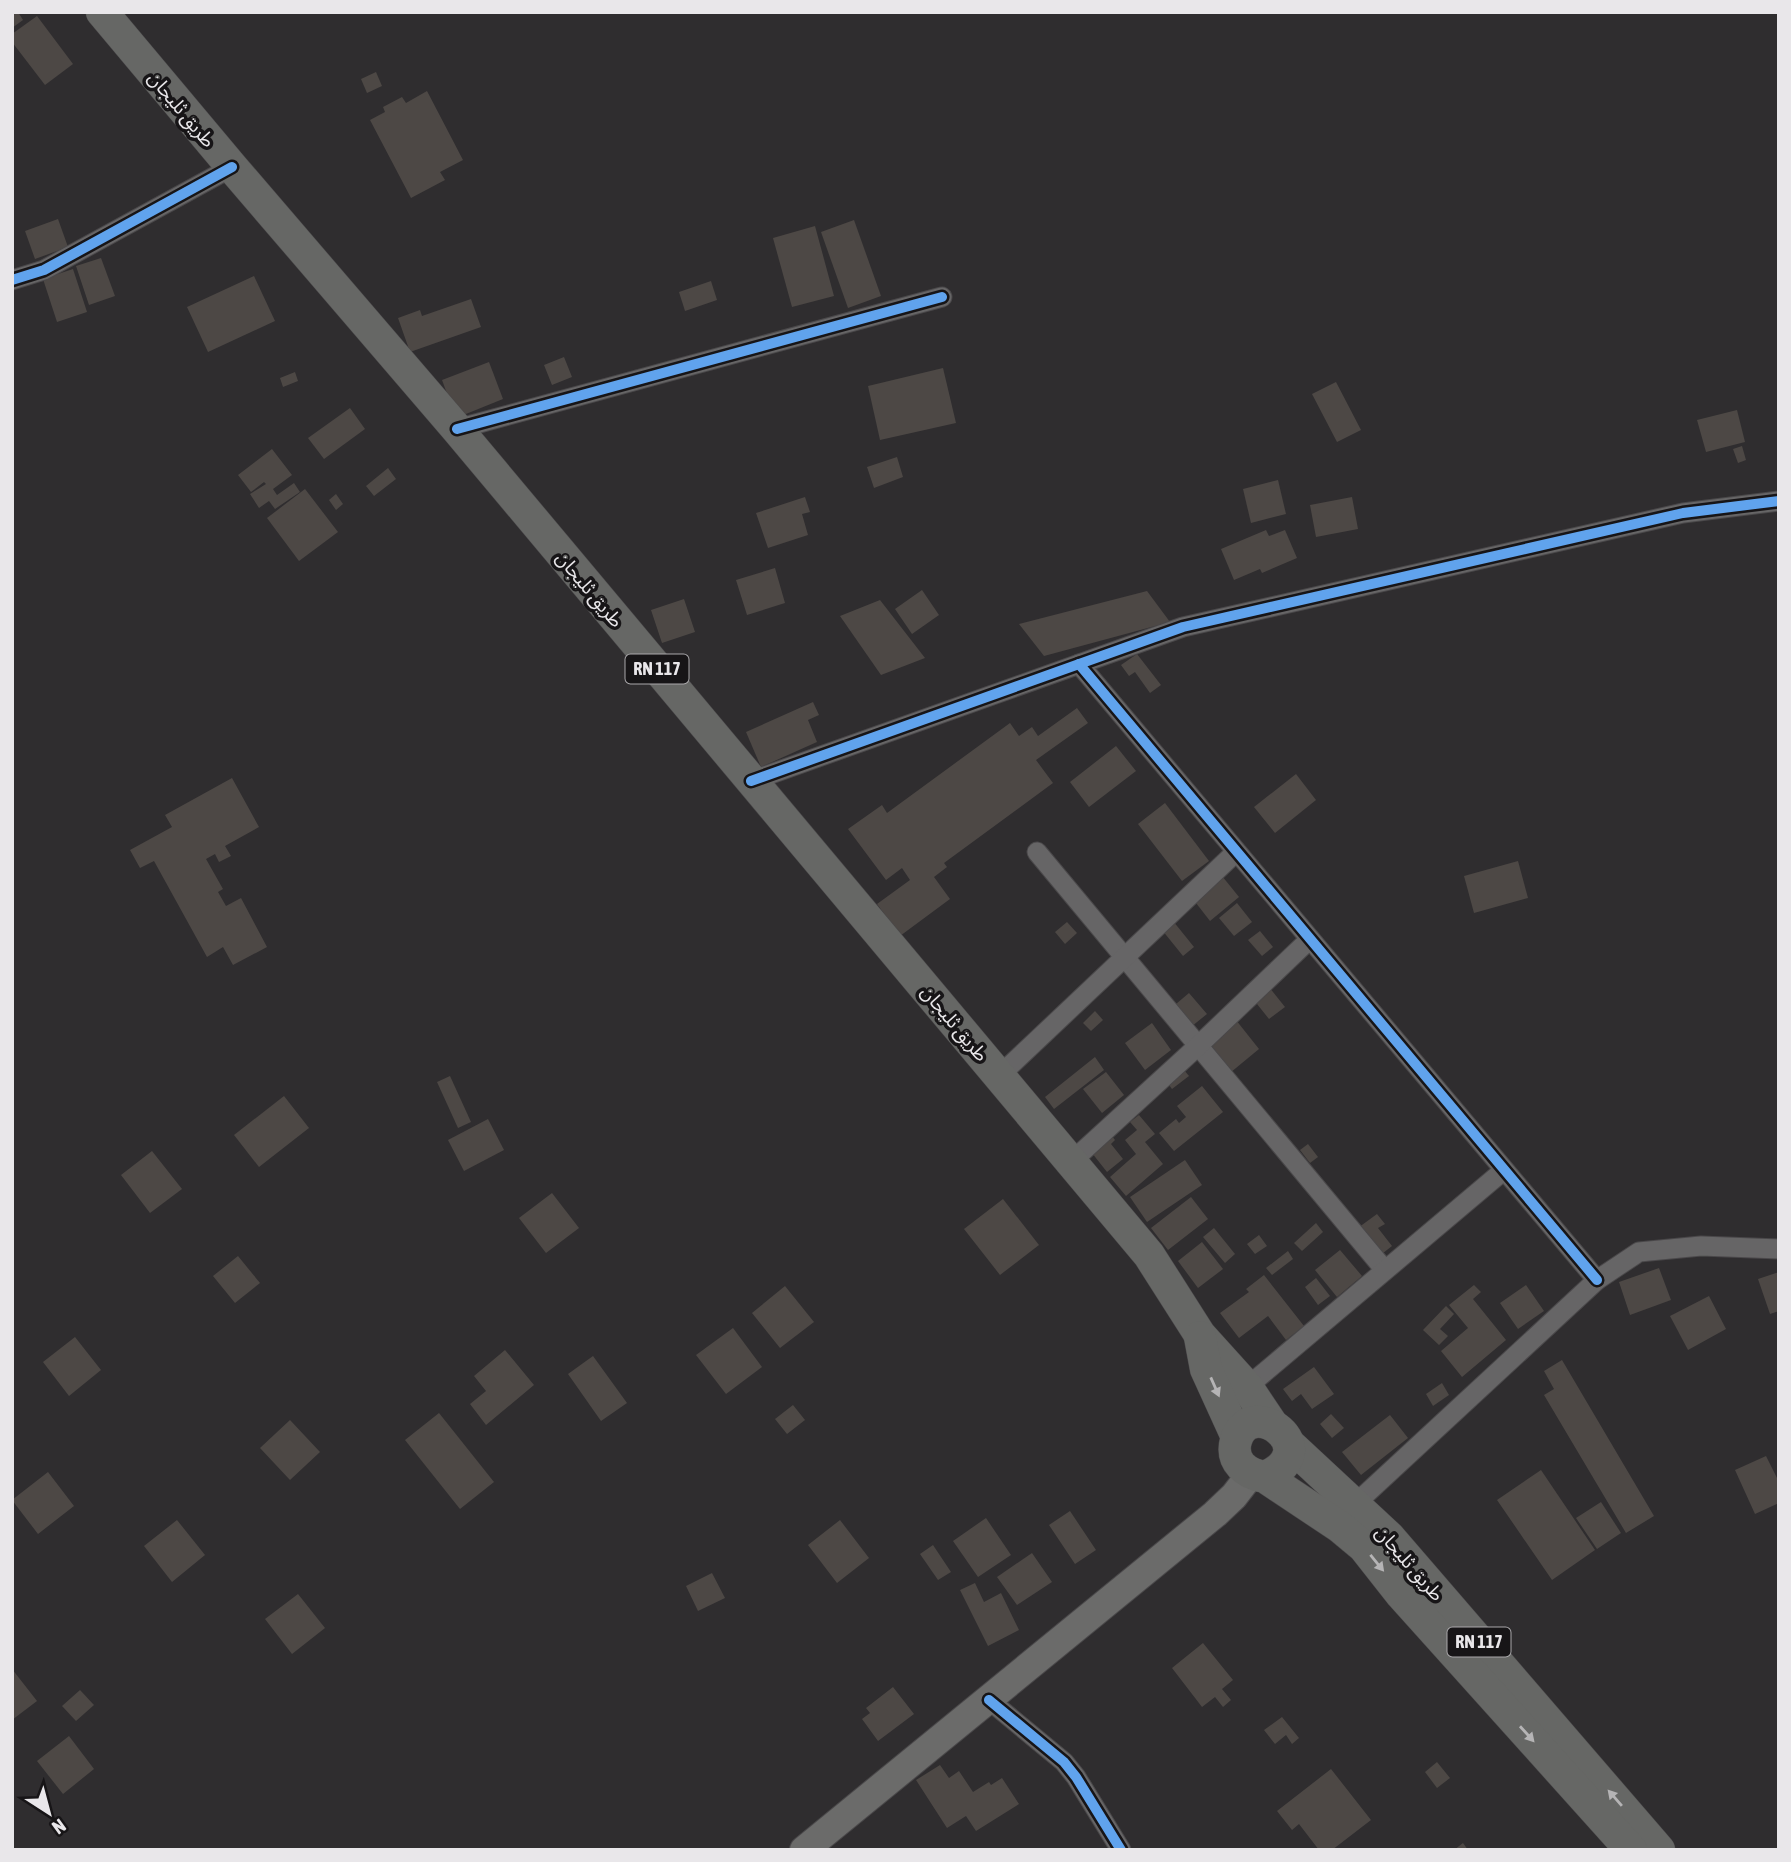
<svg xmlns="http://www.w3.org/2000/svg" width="1791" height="1862" font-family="'Asap Condensed','Noto Sans Arabic',sans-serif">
<rect width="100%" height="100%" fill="#2f2d2f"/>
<g fill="#4d4845">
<path d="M 12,12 L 18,12 L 23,20 L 12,28 Z"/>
<path d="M 37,16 L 73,64 L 45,85 L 12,42 L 12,34 Z"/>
<path d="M 376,72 L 382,86 L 367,93 L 361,79 Z"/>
<path d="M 427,91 L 463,160 L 440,172 L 445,180 L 411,198 L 370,120 L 385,112 L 383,107 L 402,97 L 406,103 Z"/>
<path d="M 58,219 L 68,247 L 35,259 L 25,231 Z"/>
<path d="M 854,220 L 881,296 L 848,308 L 821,232 Z"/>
<path d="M 815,226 L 834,296 L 792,307 L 773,238 Z"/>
<path d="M 101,258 L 115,296 L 89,305 L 76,266 Z"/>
<path d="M 73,269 L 87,312 L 57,322 L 43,279 Z"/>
<path d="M 254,276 L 275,321 L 208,352 L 187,307 Z"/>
<path d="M 711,281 L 717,300 L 685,311 L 679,292 Z"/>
<path d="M 471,299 L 481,327 L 410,352 L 398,318 L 420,310 L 422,316 Z"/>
<path d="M 564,357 L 572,377 L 552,385 L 544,365 Z"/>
<path d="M 489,362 L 503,399 L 456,418 L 442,380 Z"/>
<path d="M 943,368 L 956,423 L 880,440 L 868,386 Z"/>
<path d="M 295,372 L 298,381 L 283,387 L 280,378 Z"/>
<path d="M 1336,382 L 1361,430 L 1337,442 L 1312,394 Z"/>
<path d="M 350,408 L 365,429 L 324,459 L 308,438 Z"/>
<path d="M 1737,410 L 1745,442 L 1706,452 L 1697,420 Z"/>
<path d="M 1742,446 L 1746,460 L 1738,463 L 1733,449 Z"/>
<path d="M 272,449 L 292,475 L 273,489 L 277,495 L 294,483 L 300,492 L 275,509 L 269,501 L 259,508 L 250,494 L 266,484 L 264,482 L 251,492 L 238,475 Z"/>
<path d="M 897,457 L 903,477 L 874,488 L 867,467 Z"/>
<path d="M 388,468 L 396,479 L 374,496 L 366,486 Z"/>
<path d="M 1278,480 L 1286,514 L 1251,523 L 1243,489 Z"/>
<path d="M 305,489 L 338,532 L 299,561 L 267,518 Z"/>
<path d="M 336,494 L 343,504 L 336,510 L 329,500 Z"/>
<path d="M 805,497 L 810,512 L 802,514 L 808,535 L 768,548 L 756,513 Z"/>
<path d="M 1352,497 L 1358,529 L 1316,537 L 1310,505 Z"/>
<path d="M 1266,530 L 1269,536 L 1285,530 L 1297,558 L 1262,573 L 1260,569 L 1234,580 L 1221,549 Z"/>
<path d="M 775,568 L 785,603 L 747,615 L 736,580 Z"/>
<path d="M 922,590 L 939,615 L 912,634 L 895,609 Z"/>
<path d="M 1147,591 L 1170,622 L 1044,656 L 1019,624 Z"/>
<path d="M 684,599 L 695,632 L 662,643 L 651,610 Z"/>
<path d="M 880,600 L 925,658 L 881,675 L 840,616 Z"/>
<path d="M 1137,654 L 1161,685 L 1150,693 L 1135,672 L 1129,676 L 1121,665 Z"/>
<path d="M 813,702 L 819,715 L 808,720 L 817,742 L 761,767 L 746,732 Z"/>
<path d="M 1077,708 L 1088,723 L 1036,760 L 1053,783 L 944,863 L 947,867 L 934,877 L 950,899 L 900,936 L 877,904 L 910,880 L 902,868 L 886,880 L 848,829 L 882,805 L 887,813 L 1010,723 L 1019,736 L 1032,727 L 1038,736 Z"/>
<path d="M 1116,746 L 1136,771 L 1089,807 L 1070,782 Z"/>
<path d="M 1296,774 L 1316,800 L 1275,833 L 1254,807 Z"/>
<path d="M 232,778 L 259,827 L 225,846 L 231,856 L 219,862 L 215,854 L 206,859 L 223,889 L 218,892 L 226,906 L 241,898 L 267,947 L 233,965 L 223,947 L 207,957 L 154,861 L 140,868 L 130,850 L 172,827 L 165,815 Z"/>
<path d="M 1165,803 L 1209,861 L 1182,881 L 1138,824 Z"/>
<path d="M 1518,861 L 1528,898 L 1474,913 L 1464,876 Z"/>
<path d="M 1218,871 L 1239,897 L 1210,921 L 1189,894 Z"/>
<path d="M 1237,903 L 1252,922 L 1234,936 L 1219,918 Z"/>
<path d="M 1169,916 L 1194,947 L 1183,956 L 1158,925 Z"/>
<path d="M 1067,922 L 1077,933 L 1065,944 L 1055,932 Z"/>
<path d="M 1260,931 L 1273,947 L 1262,956 L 1248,940 Z"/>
<path d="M 1265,982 L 1285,1007 L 1269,1019 L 1249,994 Z"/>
<path d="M 1189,993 L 1207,1014 L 1181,1035 L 1169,1020 L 1181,1010 L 1176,1004 Z"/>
<path d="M 1095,1011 L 1103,1020 L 1091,1031 L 1083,1023 Z"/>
<path d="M 1232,1015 L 1259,1049 L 1219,1082 L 1193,1047 Z"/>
<path d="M 1152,1023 L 1171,1050 L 1145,1070 L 1125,1043 Z"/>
<path d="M 1095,1057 L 1104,1070 L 1054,1109 L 1045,1097 Z"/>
<path d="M 1179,1064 L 1189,1076 L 1172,1089 L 1163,1077 Z"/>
<path d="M 1106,1072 L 1124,1095 L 1102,1113 L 1083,1089 Z"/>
<path d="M 450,1076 L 471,1122 L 458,1128 L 437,1082 Z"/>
<path d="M 1202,1086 L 1223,1112 L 1174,1151 L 1159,1133 L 1176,1119 L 1179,1123 L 1186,1117 L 1177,1106 Z"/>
<path d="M 284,1096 L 309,1128 L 259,1167 L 234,1135 Z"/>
<path d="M 1139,1115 L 1155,1134 L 1145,1142 L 1163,1164 L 1126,1196 L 1110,1177 L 1136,1154 L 1125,1140 L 1137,1130 L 1130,1122 Z"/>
<path d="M 488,1119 L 504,1150 L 464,1171 L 448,1140 Z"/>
<path d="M 1108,1131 L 1115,1140 L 1111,1144 L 1123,1159 L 1107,1172 L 1088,1148 Z"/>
<path d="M 1308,1144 L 1318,1157 L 1310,1163 L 1300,1150 Z"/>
<path d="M 152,1151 L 182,1189 L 150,1213 L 121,1175 Z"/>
<path d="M 1185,1160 L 1202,1185 L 1147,1222 L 1130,1197 Z"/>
<path d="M 552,1193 L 579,1228 L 546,1253 L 519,1218 Z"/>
<path d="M 1191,1197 L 1208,1219 L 1168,1250 L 1151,1228 Z"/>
<path d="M 1003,1199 L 1039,1245 L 1000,1275 L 964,1229 Z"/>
<path d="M 1377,1214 L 1385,1224 L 1378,1228 L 1392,1246 L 1373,1261 L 1351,1233 Z"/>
<path d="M 1316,1223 L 1323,1232 L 1302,1251 L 1294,1243 Z"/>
<path d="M 1214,1228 L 1235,1254 L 1225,1263 L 1203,1237 Z"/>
<path d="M 1259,1235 L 1267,1246 L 1255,1254 L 1247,1244 Z"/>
<path d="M 1202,1242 L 1223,1269 L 1198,1288 L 1178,1261 Z"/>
<path d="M 1340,1250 L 1362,1276 L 1337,1297 L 1315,1270 Z"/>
<path d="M 1288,1251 L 1293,1259 L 1272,1275 L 1266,1268 Z"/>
<path d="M 238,1256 L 260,1283 L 235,1303 L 213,1276 Z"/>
<path d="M 1659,1268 L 1671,1300 L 1630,1315 L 1619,1282 Z"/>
<path d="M 1779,1272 L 1779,1311 L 1770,1314 L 1758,1279 Z"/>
<path d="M 1264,1275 L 1304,1326 L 1286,1340 L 1268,1316 L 1239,1338 L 1220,1313 L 1249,1292 L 1246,1289 Z"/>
<path d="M 1316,1278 L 1330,1296 L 1318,1305 L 1305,1287 Z"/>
<path d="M 1474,1285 L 1481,1292 L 1473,1299 L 1506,1340 L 1462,1377 L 1441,1351 L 1468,1328 L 1449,1305 Z"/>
<path d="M 1526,1285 L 1544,1311 L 1518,1329 L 1500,1303 Z"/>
<path d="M 785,1286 L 814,1322 L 780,1348 L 752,1313 Z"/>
<path d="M 1709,1296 L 1726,1329 L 1688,1350 L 1670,1316 Z"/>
<path d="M 1446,1306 L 1454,1314 L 1440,1329 L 1448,1336 L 1439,1345 L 1423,1330 Z"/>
<path d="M 733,1328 L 762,1367 L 726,1394 L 696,1355 Z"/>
<path d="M 75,1337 L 101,1370 L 69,1396 L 43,1362 Z"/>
<path d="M 505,1350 L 534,1385 L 486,1425 L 470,1404 L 486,1391 L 474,1376 Z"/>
<path d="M 593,1356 L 627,1403 L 601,1421 L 568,1374 Z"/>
<path d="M 1562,1360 L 1654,1516 L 1626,1533 L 1544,1395 L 1554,1389 L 1544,1371 Z"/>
<path d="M 1314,1367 L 1334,1394 L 1312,1409 L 1301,1394 L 1292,1401 L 1283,1389 Z"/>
<path d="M 1442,1383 L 1449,1395 L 1433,1406 L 1426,1394 Z"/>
<path d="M 793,1405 L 805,1420 L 787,1434 L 775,1419 Z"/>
<path d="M 439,1413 L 494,1482 L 460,1509 L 405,1440 Z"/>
<path d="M 1331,1414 L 1344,1428 L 1332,1438 L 1320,1424 Z"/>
<path d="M 1390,1415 L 1408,1438 L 1361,1475 L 1342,1452 Z"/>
<path d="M 290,1420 L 320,1452 L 290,1480 L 260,1448 Z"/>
<path d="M 1766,1456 L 1779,1482 L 1779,1503 L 1755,1514 L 1735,1470 Z"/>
<path d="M 1541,1470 L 1595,1550 L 1552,1580 L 1497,1500 Z"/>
<path d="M 48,1472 L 74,1506 L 38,1534 L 12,1500 Z"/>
<path d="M 1601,1502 L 1621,1533 L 1597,1549 L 1576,1518 Z"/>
<path d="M 1070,1511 L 1096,1550 L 1075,1564 L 1049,1525 Z"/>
<path d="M 986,1518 L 1011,1555 L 978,1577 L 953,1541 Z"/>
<path d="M 177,1520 L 205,1555 L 172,1582 L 144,1546 Z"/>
<path d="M 840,1520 L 869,1558 L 837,1583 L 808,1545 Z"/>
<path d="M 933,1545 L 951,1572 L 938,1580 L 920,1554 Z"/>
<path d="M 1032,1553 L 1052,1582 L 1017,1605 L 997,1577 Z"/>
<path d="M 712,1573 L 725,1598 L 698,1611 L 686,1586 Z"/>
<path d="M 975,1583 L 984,1602 L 1001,1593 L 1019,1630 L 988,1646 L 960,1590 Z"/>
<path d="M 298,1594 L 325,1628 L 292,1654 L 265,1619 Z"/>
<path d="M 1203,1643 L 1233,1680 L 1222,1689 L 1231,1700 L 1223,1707 L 1215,1697 L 1202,1707 L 1172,1668 Z"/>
<path d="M 12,1669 L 37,1701 L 12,1720 Z"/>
<path d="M 893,1687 L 914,1714 L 878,1741 L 862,1719 L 870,1713 L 866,1708 Z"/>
<path d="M 80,1690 L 94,1705 L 76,1721 L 62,1706 Z"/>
<path d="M 1282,1717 L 1299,1738 L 1292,1744 L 1286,1735 L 1275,1744 L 1264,1730 Z"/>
<path d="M 69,1736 L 94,1769 L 63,1794 L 37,1761 Z"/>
<path d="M 1437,1762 L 1450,1778 L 1437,1788 L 1425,1772 Z"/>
<path d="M 940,1765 L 949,1778 L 959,1771 L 973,1792 L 989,1782 L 991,1785 L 1002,1778 L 1019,1804 L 976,1831 L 966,1816 L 947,1828 L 916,1780 Z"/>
<path d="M 1331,1769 L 1371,1820 L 1332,1850 L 1319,1850 L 1299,1824 L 1292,1830 L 1277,1811 Z"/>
<path d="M 1463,1843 L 1468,1850 L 1454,1850 Z"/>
</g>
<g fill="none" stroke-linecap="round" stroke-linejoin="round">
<g stroke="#4a484a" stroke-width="21">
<g id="street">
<path d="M 12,280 L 44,270 L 232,167"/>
<path d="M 457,429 L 942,297"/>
<path d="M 1079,664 L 1597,1280"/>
<path d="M 751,781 L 1183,627 L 1683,513 L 1779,501"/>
<path d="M 1037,852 L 1384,1269"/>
<path d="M 999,1076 L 1236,852"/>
<path d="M 1071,1162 L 1199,1045 L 1310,939"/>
<path d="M 1247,1387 L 1503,1171"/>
<path d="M 1349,1513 L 1354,1505 L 1597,1280 L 1639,1252 L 1701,1246 L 1779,1249"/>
<path d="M 989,1700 L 1064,1762 L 1076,1777 L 1121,1850"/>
</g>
</g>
<g stroke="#4a484a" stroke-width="30">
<path id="secondary" d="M 804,1850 L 1215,1514 L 1234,1496 L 1251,1474"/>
</g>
<g stroke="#4a484a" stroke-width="33">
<g id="primary">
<path d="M 102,12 L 232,167 L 457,429 L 1149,1255 L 1200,1335 L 1247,1387 L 1271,1423"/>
<path d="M 1200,1337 L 1206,1369 L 1237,1437"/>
<path d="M 1289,1444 L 1389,1537 L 1659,1850"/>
<path d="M 1265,1477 C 1328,1449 1250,1393 1236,1440 C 1230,1462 1246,1474 1265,1477 L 1340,1527 L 1364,1547 L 1401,1594 L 1631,1850"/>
</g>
</g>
<use href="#street" stroke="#666566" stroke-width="19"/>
<use href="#secondary" stroke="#6b6b6a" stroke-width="28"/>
<use href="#primary" stroke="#666765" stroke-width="32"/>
<g stroke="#171517" stroke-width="15">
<g id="cycleway">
<path d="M 12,280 L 44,270 L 232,167"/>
<path d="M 457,429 L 942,297"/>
<path d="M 1079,664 L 1597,1280"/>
<path d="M 751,781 L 1183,627 L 1683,513 L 1779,501"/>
<path d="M 989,1700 L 1064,1762 L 1076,1777 L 1121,1850"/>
</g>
</g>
<use href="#cycleway" stroke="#60a3ed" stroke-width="10"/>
</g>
<defs><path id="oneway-solid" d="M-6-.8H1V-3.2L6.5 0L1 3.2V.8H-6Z" transform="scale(1.75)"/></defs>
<g fill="#b5b4b5">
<use href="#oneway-solid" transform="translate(1215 1387) rotate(66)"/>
<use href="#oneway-solid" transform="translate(1377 1563) rotate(51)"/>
<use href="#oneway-solid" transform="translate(1527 1734) rotate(48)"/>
<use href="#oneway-solid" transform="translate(1615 1798) rotate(-131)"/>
</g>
<g text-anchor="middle" stroke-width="7" stroke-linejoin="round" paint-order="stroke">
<g fill="#171517" stroke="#aaa8ab" stroke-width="2">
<rect x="625.5" y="654.5" width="63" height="29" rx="5"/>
<rect x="1447.5" y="1627.5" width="63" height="29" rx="5"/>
</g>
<g font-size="18" font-weight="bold" fill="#e9e7ea">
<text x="657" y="675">RN 117</text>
<text x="1479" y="1648">RN 117</text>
</g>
<g font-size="19" fill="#e9e7ea" stroke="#171517">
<text transform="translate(182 109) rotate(50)" y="7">طريق ثليجان</text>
<text transform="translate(590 589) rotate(50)" y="7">طريق ثليجان</text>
<text transform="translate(955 1023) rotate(50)" y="7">طريق ثليجان</text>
<text transform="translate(1410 1563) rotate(49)" y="7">طريق ثليجان</text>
</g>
</g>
<rect width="1791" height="1862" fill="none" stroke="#e9e7ea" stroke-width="28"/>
<g transform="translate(49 1813) rotate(144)" stroke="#171517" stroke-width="5" paint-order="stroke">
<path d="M0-5L12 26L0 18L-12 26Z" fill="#e9e7ea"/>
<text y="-10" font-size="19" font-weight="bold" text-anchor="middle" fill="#e9e7ea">N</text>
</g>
</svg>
